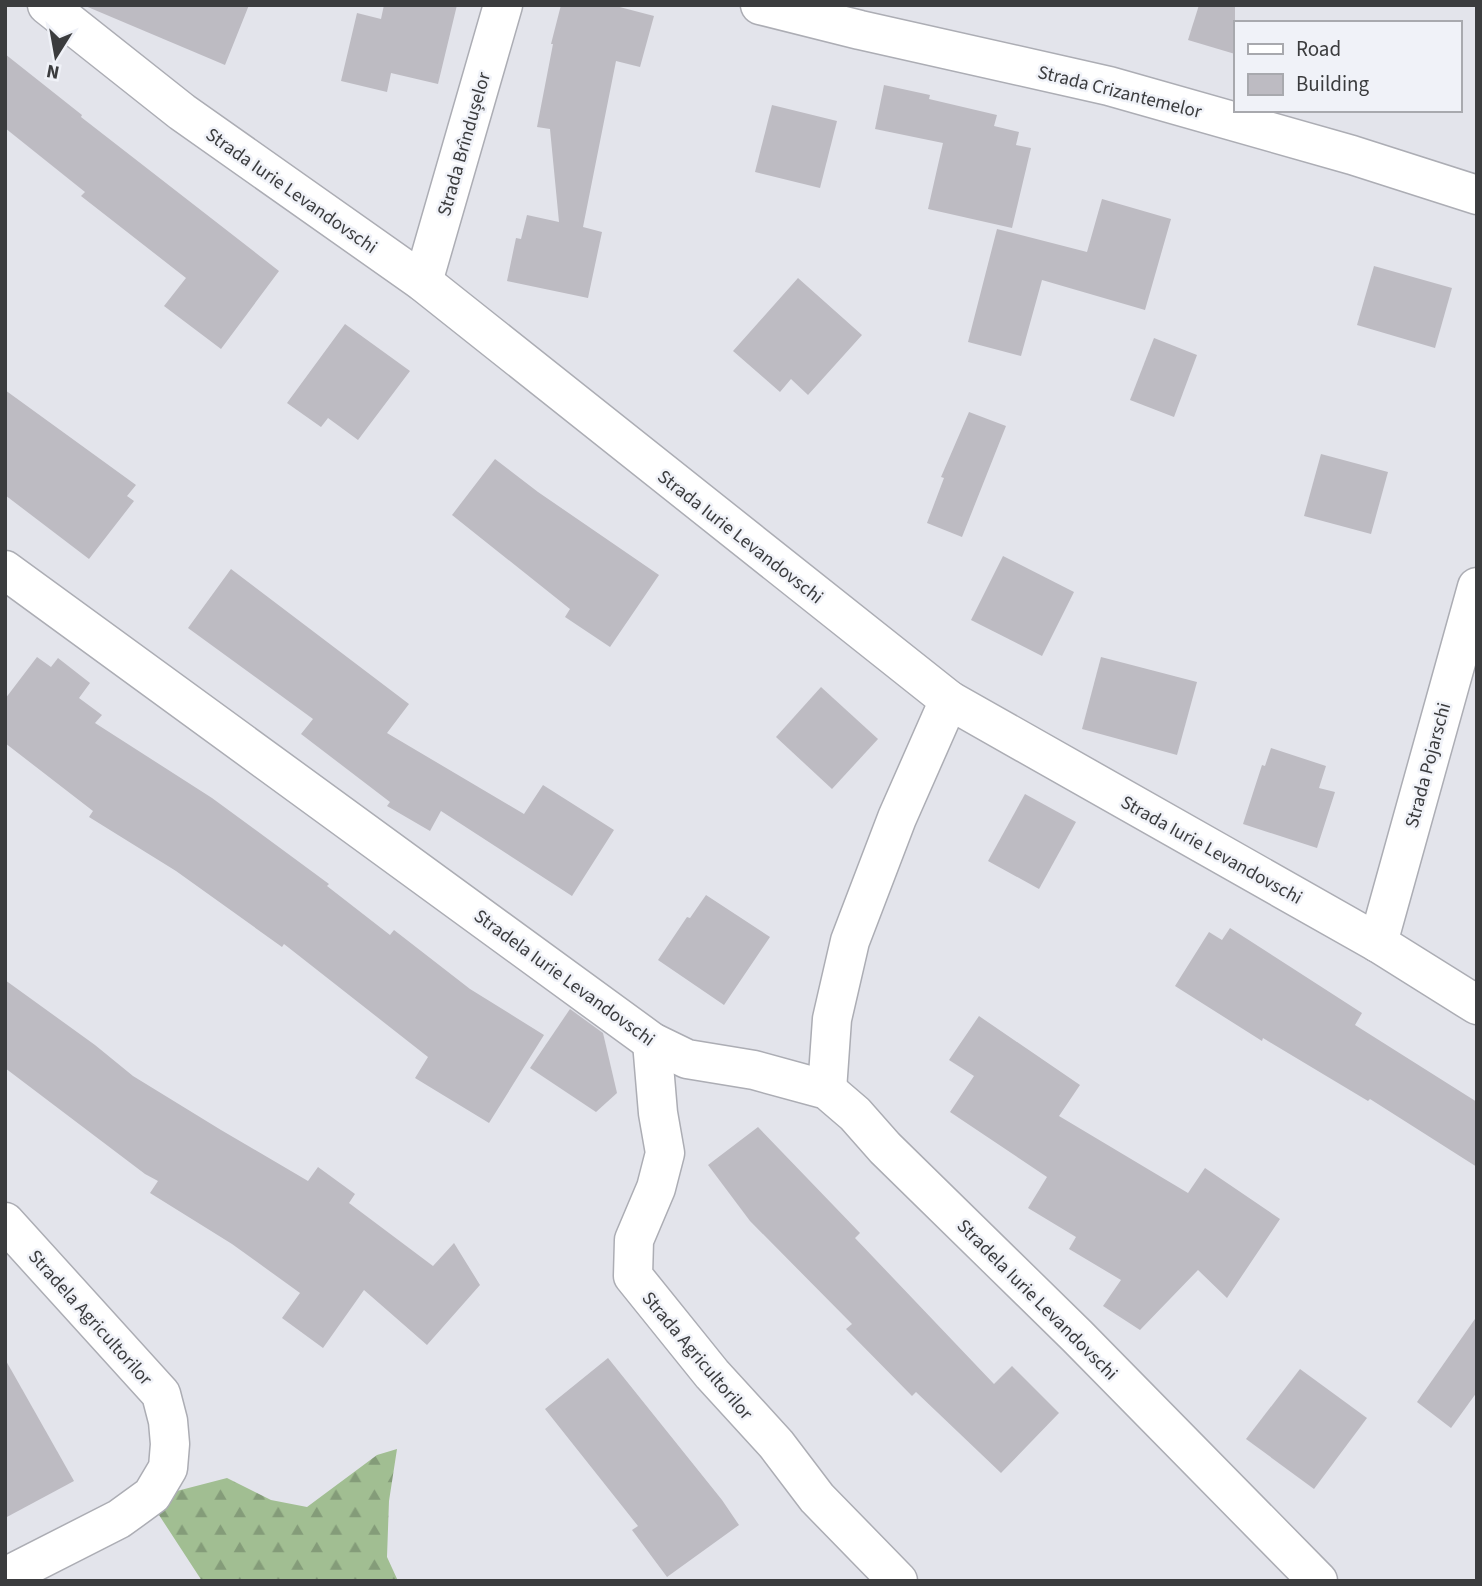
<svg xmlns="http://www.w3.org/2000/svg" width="1482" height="1586" font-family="'Source Sans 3',sans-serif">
<defs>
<pattern id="forest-firs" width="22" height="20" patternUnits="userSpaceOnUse" patternTransform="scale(1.75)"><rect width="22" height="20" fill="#a1be92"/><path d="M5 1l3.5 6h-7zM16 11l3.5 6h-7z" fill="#849c79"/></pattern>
</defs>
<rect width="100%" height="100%" fill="#e3e4eb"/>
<path fill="url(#forest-firs)" d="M 397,1449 L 389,1501 L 387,1557 L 398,1581 L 202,1581 L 159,1515 L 173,1492 L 227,1478 L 271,1500 L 307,1507 L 377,1455 Z"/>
<g fill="#bdbbc2">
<path d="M 83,5 L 249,5 L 225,65 Z"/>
<path d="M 384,5 L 457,5 L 438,84 L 391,73 L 387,92 L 341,81 L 357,13 L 381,19 Z"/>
<path d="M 561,5 L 612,5 L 654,16 L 640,67 L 616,61 L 583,227 L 602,232 L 588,298 L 507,281 L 516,238 L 521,239 L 527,215 L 559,222 L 550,129 L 537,127 L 553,44 L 551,44 Z"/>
<path d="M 1199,5 L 1235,5 L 1235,54 L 1188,40 Z"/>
<path d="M 5,54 L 82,115 L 81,117 L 279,271 L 221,349 L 164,306 L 186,278 L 81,196 L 85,192 L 5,128 Z"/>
<path d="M 884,85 L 930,95 L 929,99 L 997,115 L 994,126 L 1019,132 L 1016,145 L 1031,148 L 1012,228 L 928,209 L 943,143 L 875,129 Z"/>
<path d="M 772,105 L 837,121 L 820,188 L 755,172 Z"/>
<path d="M 1102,199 L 1171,219 L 1145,310 L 1042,280 L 1021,356 L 968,342 L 997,229 L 1087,252 Z"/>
<path d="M 1374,266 L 1452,288 L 1435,348 L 1357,325 Z"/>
<path d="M 798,278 L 862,335 L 808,395 L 791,379 L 780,392 L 733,351 Z"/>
<path d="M 345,324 L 410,371 L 358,440 L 328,418 L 321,427 L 287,403 Z"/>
<path d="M 1154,338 L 1197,355 L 1174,417 L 1130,400 Z"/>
<path d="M 5,390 L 136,485 L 127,496 L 134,501 L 89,559 L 5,495 Z"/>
<path d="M 969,412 L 1006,426 L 962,537 L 927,523 L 944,478 L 941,477 Z"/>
<path d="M 1321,454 L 1388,472 L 1371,534 L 1304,516 Z"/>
<path d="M 495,459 L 538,492 L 659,575 L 610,647 L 565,617 L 570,609 L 452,515 Z"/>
<path d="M 1003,556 L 1074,592 L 1042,656 L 971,620 Z"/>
<path d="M 231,569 L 409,704 L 387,733 L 524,814 L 543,785 L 614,830 L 572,896 L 441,811 L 430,831 L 387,806 L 390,802 L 301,734 L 313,719 L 188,628 Z"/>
<path d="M 37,657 L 51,667 L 58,658 L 90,683 L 79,698 L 102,715 L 95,723 L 212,798 L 329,884 L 327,886 L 390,935 L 394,930 L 470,989 L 544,1035 L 489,1123 L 415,1078 L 428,1057 L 284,944 L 282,947 L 176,871 L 89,817 L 93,811 L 5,743 L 5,699 Z"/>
<path d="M 1101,657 L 1197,682 L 1177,755 L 1082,729 Z"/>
<path d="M 821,687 L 878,739 L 832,789 L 776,737 Z"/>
<path d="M 1271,748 L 1326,766 L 1319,788 L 1335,792 L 1317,848 L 1243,824 L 1262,765 L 1265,766 Z"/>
<path d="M 1025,794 L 1076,822 L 1039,889 L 988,861 Z"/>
<path d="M 706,895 L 770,937 L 724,1005 L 658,960 L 687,917 L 690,918 Z"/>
<path d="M 1230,928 L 1362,1013 L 1355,1025 L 1477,1102 L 1477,1167 L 1370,1099 L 1368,1101 L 1263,1038 L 1262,1041 L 1175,986 L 1209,932 L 1222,940 Z"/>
<path d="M 5,980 L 95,1045 L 133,1076 L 221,1130 L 308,1181 L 318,1167 L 355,1194 L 349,1203 L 433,1266 L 454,1243 L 480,1285 L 427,1345 L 364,1290 L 323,1348 L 282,1318 L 300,1293 L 232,1244 L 150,1193 L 158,1181 L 145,1174 L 5,1068 Z"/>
<path d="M 570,1009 L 603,1033 L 617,1093 L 596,1112 L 530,1068 Z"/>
<path d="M 979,1016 L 1080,1085 L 1059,1116 L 1188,1193 L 1205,1168 L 1280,1219 L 1227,1298 L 1198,1270 L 1140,1330 L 1103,1306 L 1121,1280 L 1069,1249 L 1076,1237 L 1028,1208 L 1047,1177 L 950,1112 L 974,1076 L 949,1060 Z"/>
<path d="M 758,1127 L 860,1233 L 855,1238 L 994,1384 L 1012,1366 L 1059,1413 L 1001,1473 L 916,1392 L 912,1396 L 846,1329 L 852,1324 L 750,1221 L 708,1165 Z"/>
<path d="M 1477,1316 L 1477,1392 L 1451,1428 L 1417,1402 Z"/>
<path d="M 608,1358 L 722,1500 L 739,1525 L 667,1577 L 632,1530 L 638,1526 L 545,1409 Z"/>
<path d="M 5,1359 L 74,1481 L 5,1518 Z"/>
<path d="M 1300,1369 L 1367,1418 L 1314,1489 L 1246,1439 Z"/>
</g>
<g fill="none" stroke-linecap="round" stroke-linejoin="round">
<g stroke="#acadb4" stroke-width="41">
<g id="minor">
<path d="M 47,5 L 182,112 L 423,282 L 949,700 L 1378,943 L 1477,1005"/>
<path d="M 760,5 L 860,30 L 1109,86 L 1352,155 L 1477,195"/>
<path d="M 423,282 L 503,5"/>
<path d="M 5,570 L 652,1042 L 687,1059 L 754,1070 L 827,1090 L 855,1114 L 885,1148 L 1077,1336 L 1318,1581"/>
<path d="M 1378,943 L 1477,587"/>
<path d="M 652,1042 L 658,1113 L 665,1153 L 656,1188 L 634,1240 L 633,1276 L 712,1374 L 776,1444 L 817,1498 L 898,1581"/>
<path d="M 827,1090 L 832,1019 L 850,941 L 897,818 L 949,700"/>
<path d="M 5,1222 L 161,1394 L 168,1421 L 170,1444 L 168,1468 L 152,1495 L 119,1519 L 5,1577"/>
</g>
</g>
<use href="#minor" stroke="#fff" stroke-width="38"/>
</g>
<g text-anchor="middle" stroke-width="5" stroke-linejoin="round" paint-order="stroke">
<g font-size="19" fill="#3b3c3e" stroke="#f0f2f8">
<text transform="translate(1120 91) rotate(14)" y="7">Strada Crizantemelor</text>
<text transform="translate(463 144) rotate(-74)" y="7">Strada Brîndușelor</text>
<text transform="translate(292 190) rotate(35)" y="7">Strada Iurie Levandovschi</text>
<text transform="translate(741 536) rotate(38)" y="7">Strada Iurie Levandovschi</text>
<text transform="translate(1427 765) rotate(-75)" y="7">Strada Pojarschi</text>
<text transform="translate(1212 849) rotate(29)" y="7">Strada Iurie Levandovschi</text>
<text transform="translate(565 977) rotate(36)" y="7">Stradela Iurie Levandovschi</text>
<text transform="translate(1038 1299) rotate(45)" y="7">Stradela Iurie Levandovschi</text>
<text transform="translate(91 1317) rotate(48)" y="7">Stradela Agricultorilor</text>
<text transform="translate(698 1355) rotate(50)" y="7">Strada Agricultorilor</text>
</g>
</g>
<rect width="1482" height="1586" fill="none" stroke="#3b3c3e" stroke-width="14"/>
<rect x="1234" y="21" width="228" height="91" fill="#f0f2f8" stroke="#a8a9ae" stroke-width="2"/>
<rect x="1248" y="44" width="35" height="10" fill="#ffffff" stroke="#a8a9ae" stroke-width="2"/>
<text x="1296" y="56" font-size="21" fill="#3b3c3e">Road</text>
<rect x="1248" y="74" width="35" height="21" fill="#bdbbc2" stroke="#a8a9ae" stroke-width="2"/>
<text x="1296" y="91" font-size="21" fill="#3b3c3e">Building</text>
<g transform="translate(56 56) rotate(191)" stroke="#f0f2f8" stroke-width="5" paint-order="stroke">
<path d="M0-5L12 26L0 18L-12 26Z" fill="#3b3c3e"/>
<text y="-10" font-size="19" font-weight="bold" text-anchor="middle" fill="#3b3c3e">N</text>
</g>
</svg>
